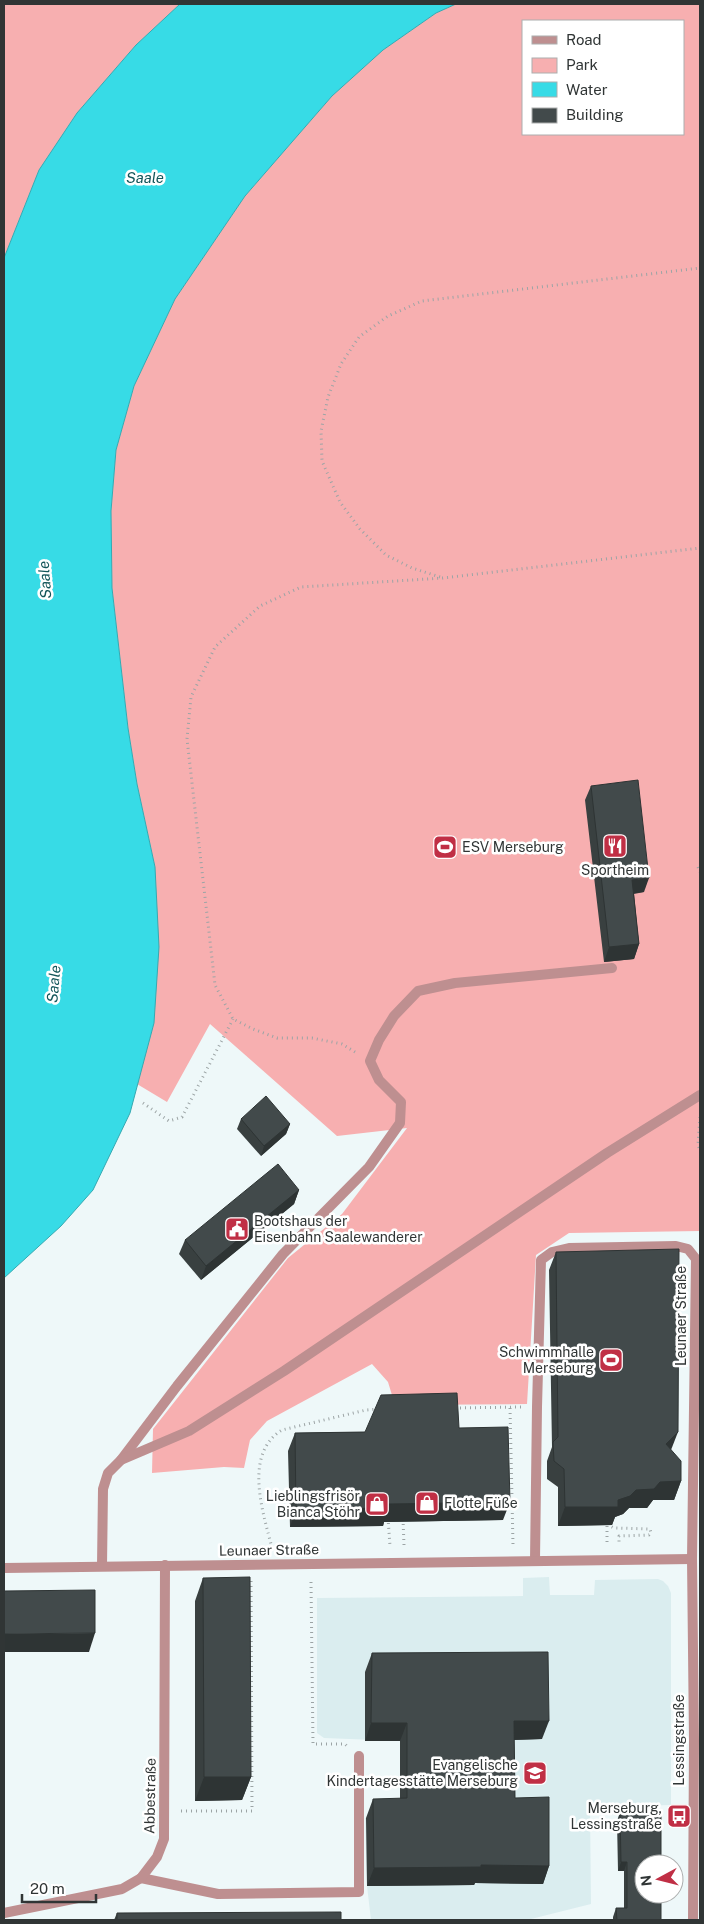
<svg xmlns="http://www.w3.org/2000/svg" width="704" height="1924" font-family="'Public Sans',sans-serif">
<rect width="100%" height="100%" fill="#eef8f9"/>
<path fill="#daedef" d="M 549,1577 L 550,1595 L 594,1595 L 595,1580 L 658,1579 L 663,1581 L 668,1586 L 671,1593 L 671,1805 L 590,1807 L 591,1904 L 527,1920 L 371,1920 L 367,1886 L 365,1818 L 401,1816 L 400,1741 L 324,1738 L 317,1733 L 317,1598 L 523,1596 L 523,1578 Z"/>
<g fill="#f7afb0" fill-rule="evenodd">
<path d="M 4,4 L 180,4 L 136,45 L 77,113 L 39,170 L 4,258 Z"/>
<path d="M 456,4 L 700,4 L 700,1231 L 569,1233 L 536,1255 L 527,1404 L 395,1405 L 388,1382 L 372,1364 L 267,1421 L 250,1440 L 244,1468 L 224,1467 L 152,1473 L 153,1429 L 288,1258 L 342,1214 L 407,1128 L 337,1136 L 210,1024 L 167,1102 L 137,1084 L 154,1023 L 155,867 L 137,784 L 128,728 L 112,588 L 111,511 L 116,450 L 134,386 L 175,299 L 245,196 L 332,96 L 383,50 L 436,13 ZM 523,21 L 683,21 L 683,134 L 523,134 Z"/>
</g>
<path fill="#37dbe6" stroke="#35a9b1" d="M 180,4 L 456,4 L 436,13 L 383,50 L 332,96 L 245,196 L 175,299 L 134,386 L 116,450 L 111,511 L 112,588 L 128,728 L 137,784 L 155,867 L 159,947 L 154,1023 L 130,1113 L 93,1190 L 61,1226 L 4,1278 L 4,258 L 39,170 L 77,113 L 136,45 Z"/>
<g fill="none" stroke-linecap="round" stroke-linejoin="round">
<g stroke="#9ca4a5" stroke-width="3" stroke-dasharray="1 4" stroke-linecap="butt">
<path d="M 440,577 L 412,568 L 386,555 L 360,529 L 340,502 L 322,461 L 321,431 L 328,397 L 341,364 L 359,337 L 388,316 L 422,301 L 700,268"/>
<path d="M 698,867 L 700,872"/>
<path d="M 355,1052 L 342,1044 L 312,1038 L 277,1038 L 253,1029 L 233,1019 L 215,985 L 187,739 L 191,697 L 215,647 L 260,606 L 301,587 L 443,578 L 700,548"/>
<path d="M 143,1103 L 169,1121 L 182,1117 L 233,1019"/>
<path d="M 700,1117 L 698,1145 L 700,1150"/>
<path d="M 455,1408 L 521,1407"/>
<path d="M 510,1408 L 513,1545"/>
<path d="M 388,1518 L 390,1546"/>
<path d="M 403,1519 L 404,1545"/>
<path d="M 607,1521 L 607,1543"/>
<path d="M 609,1523 L 610,1526 L 614,1528 L 650,1529 L 651,1533 L 649,1535 L 619,1536 L 619,1544"/>
<path d="M 272,1548 C 263,1512 243,1454 282,1430 L 366,1410 L 378,1409"/>
<path d="M 311,1582 L 313,1744 L 345,1744 L 347,1746"/>
<path d="M 181,1811 L 252,1811 L 251,1580"/>
</g>
<g stroke="#be8f90" stroke-width="10">
<path d="M 121,1460 L 177,1386 L 283,1254 L 369,1167 L 400,1123 L 401,1102 L 379,1080 L 370,1061 L 379,1040 L 394,1016 L 418,991 L 455,983 L 612,968"/>
<path d="M 102,1566 L 103,1489 L 108,1473 L 121,1460 L 189,1431 L 284,1371 L 607,1153 L 700,1095"/>
<path d="M 141,1878 L 218,1894 L 359,1892 L 359,1756"/>
</g>
<g stroke="#be8f90" stroke-width="10">
<path d="M 535,1560 L 537,1407 L 541,1260 L 552,1252 L 569,1248 L 676,1246 L 688,1249 L 696,1259 L 692,1559 L 694,1741 L 693,1920"/>
<path d="M 4,1568 L 692,1559"/>
<path d="M 4,1913 L 122,1889 L 141,1878 L 157,1857 L 164,1839 L 165,1565"/>
</g>
</g>
<g fill="#394040">
<path d="M 591,786 L 644,892 L 634,894 L 639,944 L 634,959 L 604,962 L 585,800 Z"/>
<path d="M 241,1119 L 290,1124 L 286,1134 L 261,1156 L 237,1129 Z"/>
<path d="M 299,1190 L 294,1204 L 201,1280 L 179,1254 L 185,1240 Z"/>
<path d="M 556,1252 L 671,1450 L 681,1481 L 674,1500 L 653,1500 L 647,1508 L 629,1508 L 623,1514 L 615,1517 L 612,1525 L 558,1526 L 558,1487 L 547,1479 L 547,1461 L 552,1447 L 549,1270 Z"/>
<path d="M 459,1428 L 503,1520 L 384,1522 L 383,1526 L 290,1527 L 288,1451 L 295,1433 L 365,1432 Z"/>
<path d="M 203,1578 L 251,1777 L 242,1800 L 195,1801 L 195,1601 Z"/>
<path d="M 372,1653 L 542,1739 L 514,1740 L 515,1798 L 549,1866 L 543,1884 L 475,1883 L 474,1885 L 367,1886 L 366,1818 L 373,1799 L 400,1799 L 400,1741 L 365,1741 L 365,1672 Z"/>
<path d="M 620,1812 L 661,1920 L 613,1920 L 613,1917 L 616,1908 L 624,1908 L 624,1871 L 618,1871 L 617,1821 Z"/>
<path d="M 117,1913 L 341,1920 L 114,1920 Z"/>
</g>
<g fill="#2e3434">
<path d="M 649,878 L 644,892 L 627,894 L 632,880 Z"/>
<path d="M 639,944 L 634,959 L 604,962 L 609,947 Z"/>
<path d="M 290,1124 L 286,1134 L 261,1156 L 264,1146 Z"/>
<path d="M 299,1190 L 294,1204 L 201,1280 L 206,1266 Z"/>
<path d="M 678,1432 L 671,1450 L 666,1444 Z"/>
<path d="M 681,1481 L 674,1500 L 653,1500 L 647,1508 L 629,1508 L 623,1514 L 615,1517 L 612,1525 L 558,1526 L 565,1507 L 618,1500 L 636,1490 L 660,1482 Z"/>
<path d="M 510,1502 L 503,1520 L 384,1522 L 383,1526 L 290,1527 L 296,1509 L 389,1504 Z"/>
<path d="M 95,1633 L 89,1652 L 4,1652 L 4,1634 Z"/>
<path d="M 514,1721 L 549,1721 L 542,1739 L 507,1740 Z"/>
<path d="M 371,1723 L 407,1723 L 400,1741 L 365,1741 Z"/>
<path d="M 204,1777 L 251,1777 L 242,1800 L 195,1801 Z"/>
<path d="M 621,1862 L 627,1862 L 624,1871 L 618,1871 Z"/>
<path d="M 481,1865 L 549,1866 L 543,1884 L 475,1883 L 474,1885 L 367,1886 L 374,1868 Z"/>
</g>
<g fill="#424a4b" stroke="#2e3434">
<path d="M 638,780 L 649,878 L 632,880 L 639,944 L 609,947 L 591,786 Z"/>
<path d="M 266,1096 L 290,1124 L 264,1146 L 241,1119 Z"/>
<path d="M 278,1164 L 299,1190 L 206,1266 L 185,1240 Z"/>
<path d="M 679,1249 L 678,1432 L 666,1444 L 681,1461 L 681,1481 L 660,1482 L 654,1489 L 636,1490 L 630,1496 L 618,1500 L 618,1507 L 565,1507 L 564,1469 L 554,1461 L 553,1442 L 558,1437 L 556,1252 Z"/>
<path d="M 457,1393 L 459,1428 L 508,1427 L 510,1502 L 389,1504 L 389,1508 L 296,1509 L 295,1433 L 365,1432 L 381,1395 Z"/>
<path d="M 250,1577 L 251,1777 L 204,1777 L 203,1578 Z"/>
<path d="M 95,1590 L 95,1633 L 4,1634 L 4,1591 Z"/>
<path d="M 548,1652 L 549,1721 L 514,1721 L 515,1798 L 549,1797 L 549,1866 L 481,1865 L 481,1867 L 374,1868 L 373,1799 L 407,1798 L 407,1723 L 371,1723 L 372,1653 Z"/>
<path d="M 620,1812 L 661,1812 L 661,1864 L 644,1864 L 644,1894 L 661,1894 L 661,1920 L 617,1920 L 616,1908 L 627,1908 L 627,1862 L 621,1862 Z"/>
<path d="M 341,1912 L 341,1920 L 117,1920 L 117,1913 Z"/>
</g>
<defs>
<g id="restaurant-square" transform="scale(1.25)"><rect x="-9" y="-9" width="18" height="18" rx="4" fill="#c02f45" stroke="#fff"/><path d="M-5-6h1v4h1v-4h1v4h1v-4h1v5L-1.5 .5V6h-2V.5L-5-1ZM5-6V6H3V1.5H1.5Q1.5-4 5-6Z" fill="#fff"/></g>
<g id="stadium-square" transform="scale(1.25)"><rect x="-9" y="-9" width="18" height="18" rx="4" fill="#c02f45" stroke="#fff"/><path d="M0-5a6.5 5 0 1 0 0 10a6.5 5 0 1 0 0-10ZM-3.5-1.8h7v3.6h-7Z" fill="#fff"/></g>
<g id="civic-square" transform="scale(1.25)"><rect x="-9" y="-9" width="18" height="18" rx="4" fill="#c02f45" stroke="#fff"/><path d="M-.6-6.5H3V-4.5H.6V-3L4-1V1h2V6H-6V1h2V-1L-.6-3ZM-1.2 2.5V6h2.4V2.5Z" fill="#fff"/></g>
<g id="shop-square" transform="scale(1.25)"><rect x="-9" y="-9" width="18" height="18" rx="4" fill="#c02f45" stroke="#fff"/><path d="M-5-2.5h2.3a2.7 3.5 0 0 1 5.4 0H5L5.5 6h-11ZM-1.5-2.5h3a1.5 2.3 0 0 0-3 0Z" fill="#fff"/></g>
<g id="school-square" transform="scale(1.25)"><rect x="-9" y="-9" width="18" height="18" rx="4" fill="#c02f45" stroke="#fff"/><path d="M0-5L7-2L0 1L-7-2ZM-4 1L0 2.5L4 1V4Q0 6-4 4Z" fill="#fff"/></g>
<g id="bus-square" transform="scale(1.25)"><rect x="-9" y="-9" width="18" height="18" rx="4" fill="#c02f45" stroke="#fff"/><path d="M-5-6H5V4H4V6H2V4H-2V6H-4V4H-5ZM-3.5-4V0h7V-4ZM-3.5 1.2v1.5H-2V1.2ZM2 1.2v1.5H3.5V1.2Z" fill="#fff"/></g>
</defs>
<g fill-rule="evenodd">
<use href="#restaurant-square" x="615" y="846"/>
<use href="#stadium-square" x="445" y="847"/>
<use href="#civic-square" x="237" y="1229"/>
<use href="#stadium-square" x="611" y="1360"/>
<use href="#shop-square" x="427" y="1503"/>
<use href="#shop-square" x="377" y="1504"/>
<use href="#school-square" x="535" y="1773"/>
<use href="#bus-square" x="679" y="1816"/>
</g>
<g text-anchor="middle" stroke-width="5" stroke-linejoin="round" paint-order="stroke">
<g font-size="14" fill="#303535" stroke="#fff" text-anchor="end">
<text x="462" y="852" text-anchor="start">ESV Merseburg</text>
<text x="615" y="875" text-anchor="middle">Sportheim</text>
<text x="254" y="1226" text-anchor="start">Bootshaus der<tspan x="254" dy="16">Eisenbahn Saalewanderer</tspan></text>
<text x="594" y="1357">Schwimmhalle<tspan x="594" dy="16">Merseburg</tspan></text>
<text x="360" y="1501">Lieblingsfrisör<tspan x="360" dy="16">Bianca Stöhr</tspan></text>
<text x="444" y="1508" text-anchor="start">Flotte Füße</text>
<text x="518" y="1770">Evangelische<tspan x="518" dy="16">Kindertagesstätte Merseburg</tspan></text>
<text x="662" y="1813">Merseburg,<tspan x="662" dy="16">Lessingstraße</tspan></text>
</g>
<g font-size="14" fill="#303535" stroke="#fff">
<text transform="translate(681 1316) rotate(-90)" y="5">Leunaer Straße</text>
<text transform="translate(269 1550) rotate(-1)" y="5">Leunaer Straße</text>
<text transform="translate(679 1740) rotate(-90)" y="5">Lessingstraße</text>
<text transform="translate(150 1796) rotate(-89)" y="5">Abbestraße</text>
</g>
<g font-size="15" font-style="italic" fill="#13565a" stroke="#fff">
<text x="145" y="183">Saale</text>
<text transform="translate(45 580) rotate(-94)" y="5">Saale</text>
<text transform="translate(54 984) rotate(-85)" y="5">Saale</text>
</g>
</g>
<rect width="704" height="1924" fill="none" stroke="#303535" stroke-width="10"/>
<rect x="522" y="20" width="162" height="115" fill="#ffffff" stroke="#acaeae"/>
<rect x="532" y="36" width="25" height="8" fill="#be8f90" stroke="#acaeae"/>
<text x="566" y="45" font-size="15" fill="#303535">Road</text>
<rect x="532" y="58" width="25" height="15" fill="#f7afb0" stroke="#acaeae"/>
<text x="566" y="70" font-size="15" fill="#303535">Park</text>
<rect x="532" y="82" width="25" height="15" fill="#37dbe6" stroke="#acaeae"/>
<text x="566" y="95" font-size="15" fill="#303535">Water</text>
<rect x="532" y="108" width="25" height="15" fill="#424a4b" stroke="#acaeae"/>
<text x="566" y="120" font-size="15" fill="#303535">Building</text>
<g transform="translate(659 1879) rotate(263)"><circle r="24" fill="#ffffff" stroke="#acaeae"/>
<path d="M0-4L9 19L0 12L-9 19Z" fill="#c02f45"/>
<text y="-8" font-size="14" font-weight="bold" text-anchor="middle" fill="#303535">N</text>
</g>
<path d="M22 1894v8h74v-8" fill="none" stroke="#303535" stroke-width="2.5"/>
<text x="30" y="1894" font-size="15" fill="#303535" stroke="#ffffff" stroke-width="4" paint-order="stroke">20 m</text>
</svg>
